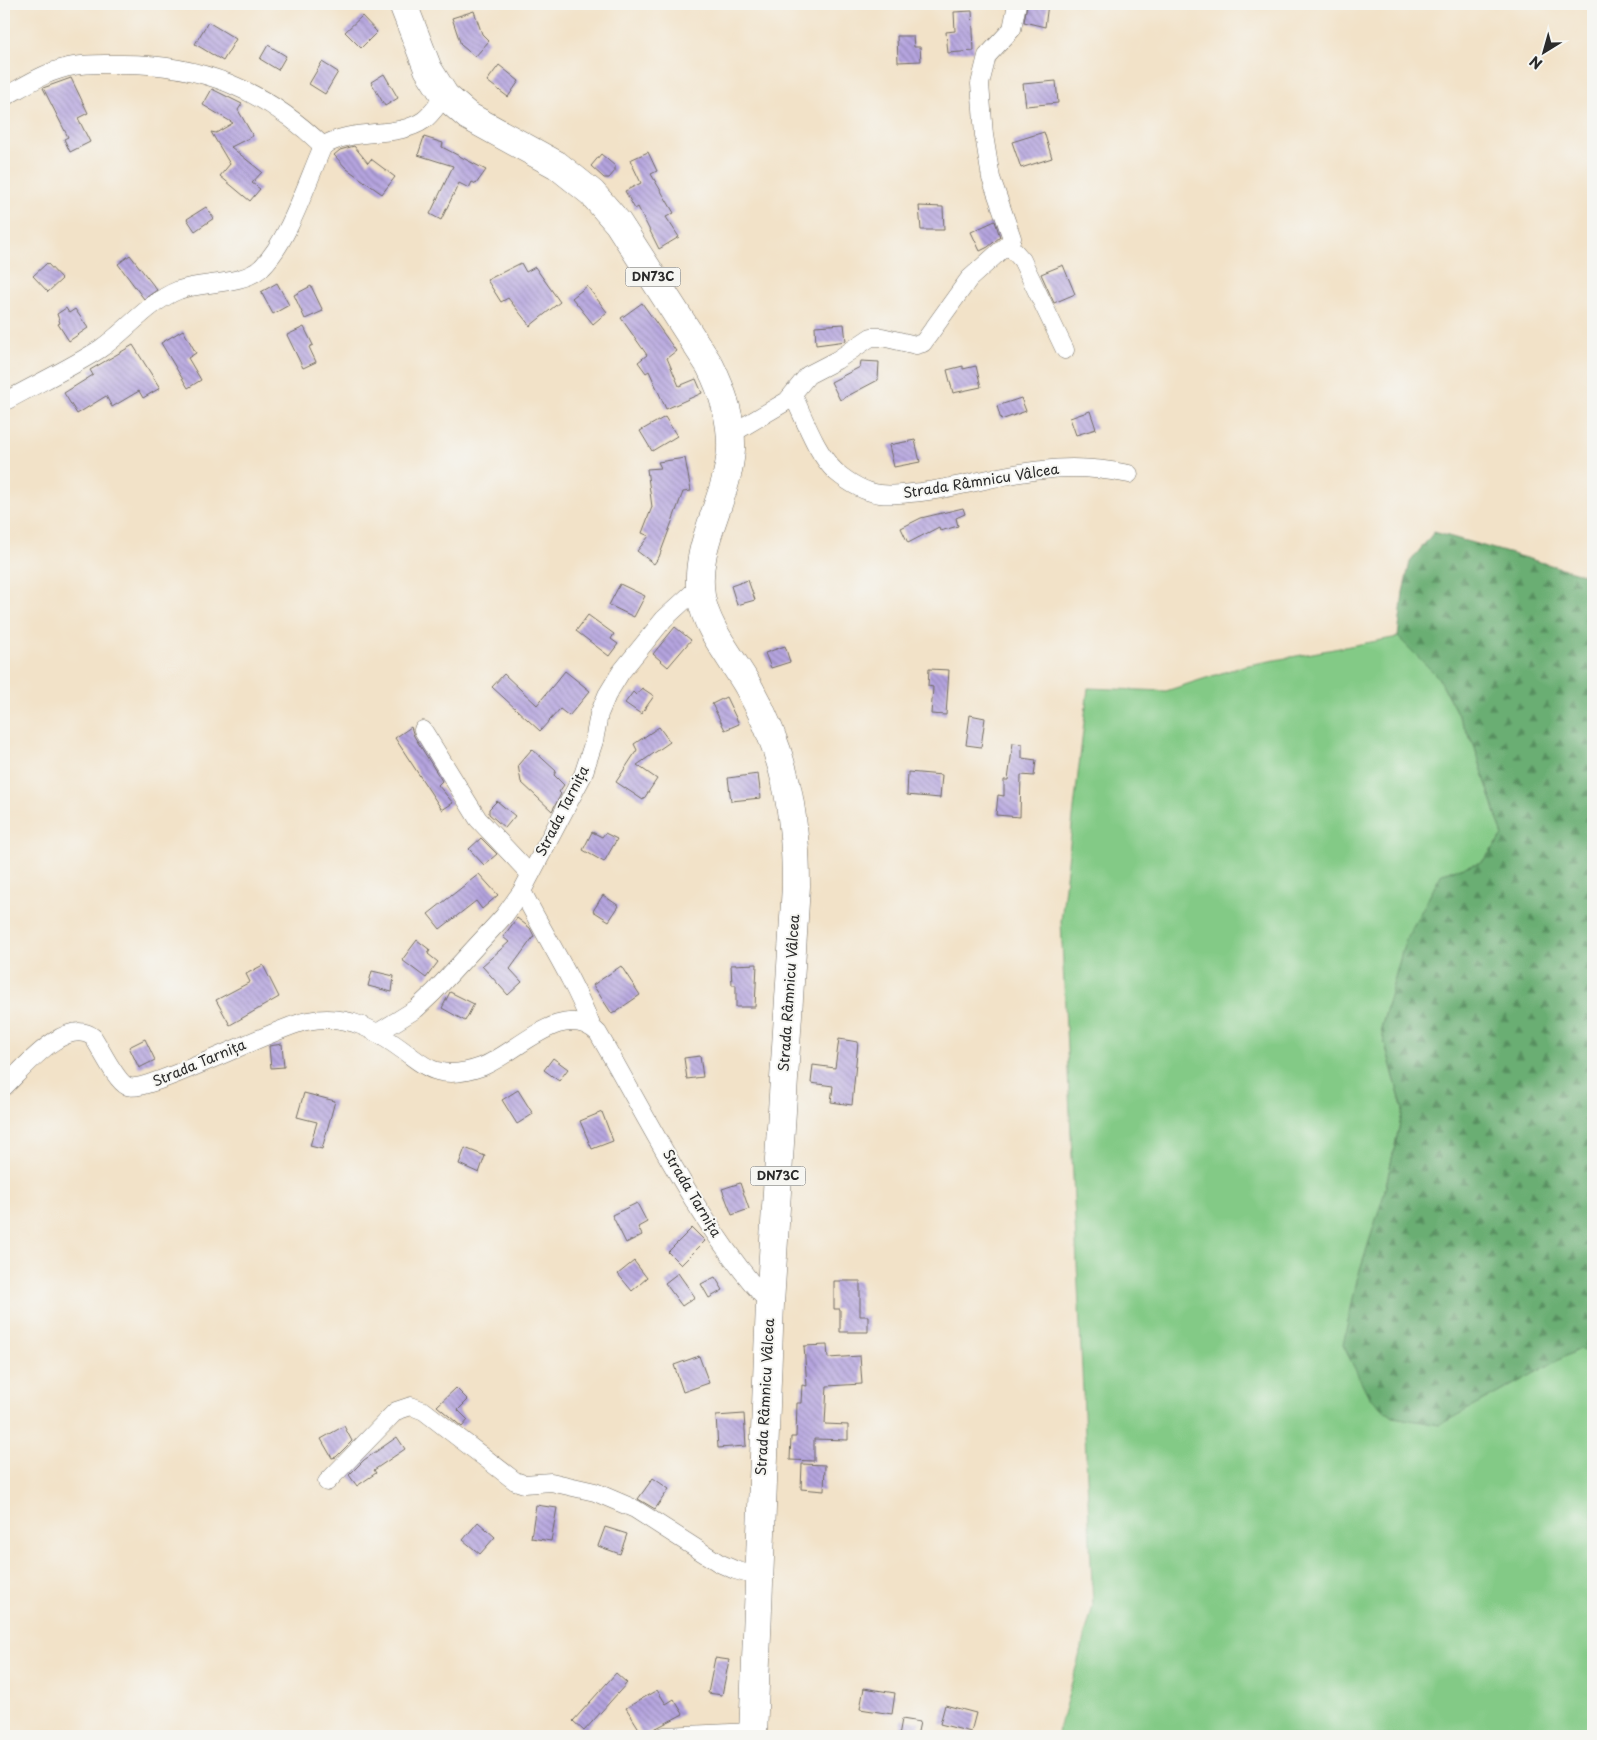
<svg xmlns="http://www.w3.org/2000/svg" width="1597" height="1740" font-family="'Playpen Sans',sans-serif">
<defs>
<pattern id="forest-firs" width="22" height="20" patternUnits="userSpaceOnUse" patternTransform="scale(1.25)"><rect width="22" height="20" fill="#6aae73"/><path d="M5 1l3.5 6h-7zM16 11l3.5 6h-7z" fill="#578e5f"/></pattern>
<pattern id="building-back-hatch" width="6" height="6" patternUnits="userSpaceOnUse" patternTransform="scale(1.25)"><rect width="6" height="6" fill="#b5a4df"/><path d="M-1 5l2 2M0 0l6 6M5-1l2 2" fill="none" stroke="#9386b5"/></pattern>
</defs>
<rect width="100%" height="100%" fill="#f6f6f2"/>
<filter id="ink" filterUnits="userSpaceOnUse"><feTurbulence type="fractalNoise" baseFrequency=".02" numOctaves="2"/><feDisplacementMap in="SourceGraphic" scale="10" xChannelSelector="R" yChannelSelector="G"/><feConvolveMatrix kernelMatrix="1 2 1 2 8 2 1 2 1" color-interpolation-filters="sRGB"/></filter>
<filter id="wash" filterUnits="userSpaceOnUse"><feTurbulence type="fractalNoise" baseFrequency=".0096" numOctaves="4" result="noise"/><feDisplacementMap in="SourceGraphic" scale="20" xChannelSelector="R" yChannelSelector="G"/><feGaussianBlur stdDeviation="1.12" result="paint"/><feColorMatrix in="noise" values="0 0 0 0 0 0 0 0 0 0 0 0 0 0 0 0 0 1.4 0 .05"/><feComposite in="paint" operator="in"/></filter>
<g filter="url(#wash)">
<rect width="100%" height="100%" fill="#f2e2c8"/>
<path fill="#83ca86" stroke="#577a58" d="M 1398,637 L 1438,677 L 1474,745 L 1503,836 L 1482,862 L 1442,874 L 1405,942 L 1381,1029 L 1403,1110 L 1384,1194 L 1580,1349 L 1593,1351 L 1593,1736 L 1057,1736 L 1093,1606 L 1061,921 L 1088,688 L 1166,691 L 1243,666 Z"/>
<path fill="url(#forest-firs)" stroke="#4a6c4f" d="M 1434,532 L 1593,577 L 1593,1351 L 1579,1349 L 1439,1425 L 1393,1417 L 1369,1397 L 1343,1345 L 1357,1280 L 1384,1194 L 1403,1110 L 1381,1029 L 1405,941 L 1442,873 L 1482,862 L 1503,836 L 1474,745 L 1438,677 L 1398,637 L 1403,592 L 1410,562 Z"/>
<g id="blocks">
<g fill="url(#building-back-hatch)">
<path d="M 1027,4 L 1048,4 L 1045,27 L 1024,22 Z"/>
<path d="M 474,11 L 482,34 L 489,41 L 475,57 L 461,45 L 452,18 Z"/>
<path d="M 972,11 L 974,51 L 948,53 L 946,32 L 955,31 L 954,12 Z"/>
<path d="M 362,16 L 377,32 L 361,48 L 345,32 Z"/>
<path d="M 208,22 L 236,39 L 223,61 L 195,44 Z"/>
<path d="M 897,36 L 913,36 L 914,47 L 920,47 L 921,61 L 898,62 Z"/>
<path d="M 268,45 L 286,56 L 278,70 L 260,59 Z"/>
<path d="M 322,62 L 338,72 L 325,94 L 309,84 Z"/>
<path d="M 499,65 L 519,81 L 508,97 L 487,81 Z"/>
<path d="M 384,74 L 398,98 L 385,106 L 371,82 Z"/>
<path d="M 71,78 L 88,113 L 78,118 L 90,142 L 70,152 L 64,139 L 68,137 L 43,88 Z"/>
<path d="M 1056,81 L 1058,103 L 1026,106 L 1023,84 Z"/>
<path d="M 212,89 L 242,104 L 238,110 L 253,136 L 231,147 L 262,172 L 252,183 L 260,189 L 250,201 L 220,176 L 230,164 L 211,132 L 216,133 L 233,123 L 203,105 Z"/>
<path d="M 1044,132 L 1052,158 L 1021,168 L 1012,142 Z"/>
<path d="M 424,137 L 443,143 L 442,147 L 486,170 L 476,184 L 472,182 L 469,188 L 459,183 L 441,220 L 430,214 L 453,166 L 418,155 Z"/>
<path d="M 354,146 L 368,163 L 371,159 L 395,177 L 382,194 L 347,169 L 334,155 L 340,150 Z"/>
<path d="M 648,152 L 657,171 L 651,174 L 674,213 L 666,217 L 679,237 L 659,249 L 638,207 L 635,209 L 625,191 L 641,183 L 630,160 Z"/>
<path d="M 601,154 L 615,166 L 615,171 L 609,178 L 604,178 L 591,166 Z"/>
<path d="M 919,206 L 943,207 L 944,230 L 921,230 Z"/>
<path d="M 206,207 L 214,218 L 195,231 L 187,219 Z"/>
<path d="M 995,221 L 1000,237 L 988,247 L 980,251 L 971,232 Z"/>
<path d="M 130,255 L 157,290 L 144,299 L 118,264 Z"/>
<path d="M 47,263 L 62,279 L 48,292 L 33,276 Z"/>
<path d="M 521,263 L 526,272 L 535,267 L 560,302 L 530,326 L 508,298 L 501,302 L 487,280 Z"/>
<path d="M 1063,265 L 1075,294 L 1054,303 L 1041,274 Z"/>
<path d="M 277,283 L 289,305 L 273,314 L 261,292 Z"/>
<path d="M 311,286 L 323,311 L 305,319 L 294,295 Z"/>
<path d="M 587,286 L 607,312 L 593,324 L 572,298 Z"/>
<path d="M 642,303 L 676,351 L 667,358 L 679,386 L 696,379 L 702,393 L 666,409 L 649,371 L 646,373 L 638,362 L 647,355 L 621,318 Z"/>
<path d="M 66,308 L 69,313 L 75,309 L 88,328 L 69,341 L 58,324 L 60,323 L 57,314 Z"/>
<path d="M 844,324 L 846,341 L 816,345 L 815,326 Z"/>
<path d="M 304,327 L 313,345 L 309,347 L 316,362 L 303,368 L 287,335 Z"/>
<path d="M 183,330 L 196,353 L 188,358 L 201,380 L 188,388 L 161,343 Z"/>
<path d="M 133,345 L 160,388 L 143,398 L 139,391 L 112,407 L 106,396 L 77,414 L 64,393 L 93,375 L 90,370 Z"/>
<path d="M 861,361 L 879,362 L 878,380 L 840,400 L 831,382 L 860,367 Z"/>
<path d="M 963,366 L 963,369 L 976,366 L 981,387 L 953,393 L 947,370 Z"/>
<path d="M 1021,398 L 1026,411 L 1001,420 L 997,406 Z"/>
<path d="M 1090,411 L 1096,429 L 1076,435 L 1070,418 Z"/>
<path d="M 665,417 L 677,436 L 652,451 L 640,431 Z"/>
<path d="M 915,440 L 920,462 L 894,467 L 889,445 Z"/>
<path d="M 685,458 L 691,491 L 683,492 L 659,557 L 654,564 L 637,551 L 649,536 L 642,533 L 652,507 L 647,469 L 661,468 L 658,462 Z"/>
<path d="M 963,508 L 965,514 L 956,518 L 958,526 L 940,531 L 939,527 L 908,543 L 901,528 L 921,518 Z"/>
<path d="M 748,580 L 755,600 L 737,605 L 731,586 Z"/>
<path d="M 620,584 L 645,596 L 634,617 L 609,605 Z"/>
<path d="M 588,615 L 614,634 L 611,639 L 618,644 L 609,656 L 576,631 Z"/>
<path d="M 675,627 L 691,640 L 668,667 L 653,654 Z"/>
<path d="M 785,646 L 790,662 L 771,668 L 765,653 Z"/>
<path d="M 929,669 L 949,670 L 946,715 L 931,714 L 933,687 L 928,686 Z"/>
<path d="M 565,671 L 590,691 L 569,716 L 560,709 L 540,731 L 492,687 L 504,674 L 537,705 Z"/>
<path d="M 642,688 L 654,696 L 641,714 L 625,703 L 633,692 L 636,695 Z"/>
<path d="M 726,697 L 739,724 L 725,730 L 712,704 Z"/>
<path d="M 970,715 L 985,718 L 981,747 L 966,745 Z"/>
<path d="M 411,727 L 414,736 L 442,781 L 438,785 L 453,803 L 442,810 L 395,738 Z"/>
<path d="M 659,727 L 670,742 L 637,765 L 657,779 L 643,800 L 616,782 L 637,750 L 634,744 Z"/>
<path d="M 1013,743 L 1022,744 L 1022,758 L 1036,760 L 1034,776 L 1021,775 L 1020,817 L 996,815 L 998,795 L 1004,796 L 1004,780 L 1008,780 Z"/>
<path d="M 532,749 L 556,771 L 554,775 L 564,785 L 559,792 L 561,794 L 552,811 L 521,782 L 518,765 Z"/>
<path d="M 908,772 L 942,775 L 940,798 L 907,795 Z"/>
<path d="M 758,774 L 761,798 L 731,801 L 728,778 Z"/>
<path d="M 497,801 L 515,816 L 505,828 L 489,814 L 489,809 Z"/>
<path d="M 592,832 L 602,837 L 605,833 L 617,839 L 604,862 L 583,850 Z"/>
<path d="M 481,838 L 497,854 L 484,865 L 469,849 Z"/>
<path d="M 479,874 L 498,895 L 482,909 L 476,901 L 440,929 L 428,914 Z"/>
<path d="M 603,895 L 619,906 L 609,921 L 593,911 Z"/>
<path d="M 517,918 L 530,928 L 534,936 L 510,969 L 522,982 L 508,995 L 482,966 L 509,942 L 503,937 Z"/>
<path d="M 417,940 L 430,950 L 428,954 L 438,962 L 426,978 L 402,960 Z"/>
<path d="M 757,964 L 755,1007 L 736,1007 L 736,985 L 732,985 L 731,965 Z"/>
<path d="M 263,965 L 279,997 L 230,1025 L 216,1000 L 250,982 L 246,974 Z"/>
<path d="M 621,966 L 640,995 L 612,1014 L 593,985 Z"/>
<path d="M 372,971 L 394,976 L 392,992 L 368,986 Z"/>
<path d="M 450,992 L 474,1004 L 465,1021 L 442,1008 Z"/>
<path d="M 145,1039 L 155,1060 L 139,1068 L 129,1047 Z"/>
<path d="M 839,1039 L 858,1042 L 852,1105 L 831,1102 L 833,1086 L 811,1083 L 813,1065 L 835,1068 Z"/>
<path d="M 282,1044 L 284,1067 L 271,1068 L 269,1046 Z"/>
<path d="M 700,1056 L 703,1077 L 687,1079 L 684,1058 Z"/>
<path d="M 553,1058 L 568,1069 L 559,1081 L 544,1070 Z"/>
<path d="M 518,1090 L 533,1114 L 517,1124 L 502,1100 Z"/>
<path d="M 304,1093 L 335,1101 L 322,1149 L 310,1146 L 317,1122 L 297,1117 Z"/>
<path d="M 602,1112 L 613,1141 L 592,1149 L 580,1121 Z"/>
<path d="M 465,1148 L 485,1156 L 479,1173 L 459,1164 Z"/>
<path d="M 740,1183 L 749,1209 L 732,1215 L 722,1189 Z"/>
<path d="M 637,1203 L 647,1222 L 638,1227 L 642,1235 L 626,1243 L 612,1215 Z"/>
<path d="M 692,1228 L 705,1241 L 681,1265 L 668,1252 Z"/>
<path d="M 634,1261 L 647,1278 L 632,1291 L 618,1274 Z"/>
<path d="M 678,1273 L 695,1297 L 682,1306 L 665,1283 Z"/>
<path d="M 715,1277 L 723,1290 L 709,1298 L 701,1284 Z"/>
<path d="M 834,1281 L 860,1281 L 860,1316 L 868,1316 L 868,1332 L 840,1332 L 840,1309 L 834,1309 Z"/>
<path d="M 827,1345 L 828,1358 L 860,1356 L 862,1384 L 827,1386 L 825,1424 L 848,1425 L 848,1440 L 814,1439 L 814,1461 L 790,1460 L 791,1437 L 796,1437 L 797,1403 L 801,1403 L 802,1385 L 807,1386 L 804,1346 Z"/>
<path d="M 699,1356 L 709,1383 L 683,1392 L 674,1365 Z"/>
<path d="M 456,1388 L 468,1400 L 458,1410 L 468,1420 L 462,1427 L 437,1406 Z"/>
<path d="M 744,1414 L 746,1446 L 718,1448 L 716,1416 Z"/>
<path d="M 344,1426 L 352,1441 L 336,1457 L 332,1458 L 321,1439 Z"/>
<path d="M 397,1437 L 405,1449 L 374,1470 L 376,1473 L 357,1486 L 349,1475 L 364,1460 Z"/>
<path d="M 802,1464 L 825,1465 L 824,1491 L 801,1489 Z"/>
<path d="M 653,1478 L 669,1489 L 655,1509 L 638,1499 Z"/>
<path d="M 536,1505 L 557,1508 L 551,1541 L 531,1538 Z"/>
<path d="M 478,1522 L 495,1537 L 480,1554 L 463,1540 Z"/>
<path d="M 605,1527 L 627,1534 L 620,1554 L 598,1546 Z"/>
<path d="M 715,1658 L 729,1660 L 722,1695 L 708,1693 Z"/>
<path d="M 616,1673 L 627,1683 L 584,1731 L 573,1721 Z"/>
<path d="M 864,1688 L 895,1693 L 892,1714 L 860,1709 Z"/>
<path d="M 657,1690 L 666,1704 L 674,1699 L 683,1714 L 643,1735 L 626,1708 Z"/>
<path d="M 945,1705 L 976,1713 L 971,1732 L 940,1724 Z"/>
<path d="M 902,1719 L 920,1722 L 917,1736 L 899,1736 Z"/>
</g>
</g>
</g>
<g filter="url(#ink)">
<use href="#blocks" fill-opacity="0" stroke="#716b62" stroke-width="1"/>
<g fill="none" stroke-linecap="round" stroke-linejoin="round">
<g stroke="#716b62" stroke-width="19">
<g id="street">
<path d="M 4,97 C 26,85 48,70 74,66 C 89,63 104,64 119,64 C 200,63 265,90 323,146"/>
<path d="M 1008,244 L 1022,260 L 1065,350"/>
<path d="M 793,395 C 805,420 816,453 836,472 C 848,482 864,492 880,494 C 893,496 908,493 921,492 C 962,487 1001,474 1042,470 C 1072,466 1099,468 1129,474"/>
<path d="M 4,402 C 36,384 69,369 100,349 C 127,331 148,302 179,290 C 202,282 245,285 262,267 C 289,240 307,182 323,146 C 353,127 397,139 424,120 C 432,114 438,104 445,96"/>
<path d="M 731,434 L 787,401 L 808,375 L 837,360 L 871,337 L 882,337 L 916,345 L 923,343 L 969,279 L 1008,244 L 1012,238 L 991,178 L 984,135 L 980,84 L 987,56 L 1012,29 L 1017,4"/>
<path d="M 423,730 L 478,819 L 530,874"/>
<path d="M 522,891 C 545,936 573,978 591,1025"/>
<path d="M 379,1032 L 416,1009 L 434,992 L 504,916 L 522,891 L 583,775 L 594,741 L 599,714 L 607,695 L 621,672 L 664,619 L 700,586"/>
<path d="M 4,1087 C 23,1069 66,1016 93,1037 C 101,1049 116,1081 127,1086 C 145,1095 275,1027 307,1021 C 349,1013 376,1030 408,1054 C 416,1060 427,1069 437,1071 C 451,1075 467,1072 481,1067 C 515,1055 563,998 598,1033 C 650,1122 700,1228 770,1304"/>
<path d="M 327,1482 L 396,1411 L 411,1406 L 424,1411 L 515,1481 L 524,1484 L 551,1482 L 595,1492 L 635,1509 L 719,1563 L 735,1570 L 759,1577"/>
<path d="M 664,1736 L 753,1732"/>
</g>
</g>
<g stroke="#716b62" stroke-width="29">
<path id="primary" d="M 403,4 L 428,69 L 445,96 L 468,116 L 557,165 L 592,193 L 618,223 L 710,366 C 723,392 732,419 731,449 C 728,500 693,544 701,596 C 706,629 732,658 748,686 C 785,752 796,811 796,886 L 770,1304 L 753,1736"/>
</g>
<use href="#street" stroke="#fff" stroke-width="18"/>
<use href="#primary" stroke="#fff" stroke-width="28"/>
</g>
</g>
<g text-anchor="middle" stroke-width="4" stroke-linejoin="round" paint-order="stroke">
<g fill="#f6f6f2" stroke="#686867" stroke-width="1">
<rect x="625.5" y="267.5" width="55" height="19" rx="4"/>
<rect x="750.5" y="1166.5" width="55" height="19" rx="4"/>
</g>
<g font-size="12" font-weight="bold" fill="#2b2b2b">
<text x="653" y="281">DN73C</text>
<text x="778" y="1180">DN73C</text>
</g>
<g font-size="14" fill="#2b2b2b" stroke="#f6f6f2">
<text transform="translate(981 481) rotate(-9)" y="5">Strada Râmnicu Vâlcea</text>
<text transform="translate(562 811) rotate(-63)" y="5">Strada Tarnița</text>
<text transform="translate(789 993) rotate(-86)" y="5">Strada Râmnicu Vâlcea</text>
<text transform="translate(199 1063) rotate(-23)" y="5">Strada Tarnița</text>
<text transform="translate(692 1193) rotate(59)" y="5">Strada Tarnița</text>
<text transform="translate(765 1397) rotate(-87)" y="5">Strada Râmnicu Vâlcea</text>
</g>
</g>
<rect width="1597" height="1740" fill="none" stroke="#f6f6f2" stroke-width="20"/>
<g transform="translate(1544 52) rotate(217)" stroke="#f6f6f2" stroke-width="4" paint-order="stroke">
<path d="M0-4L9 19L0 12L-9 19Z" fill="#2b2b2b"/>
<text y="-8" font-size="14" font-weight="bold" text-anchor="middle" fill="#2b2b2b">N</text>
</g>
</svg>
